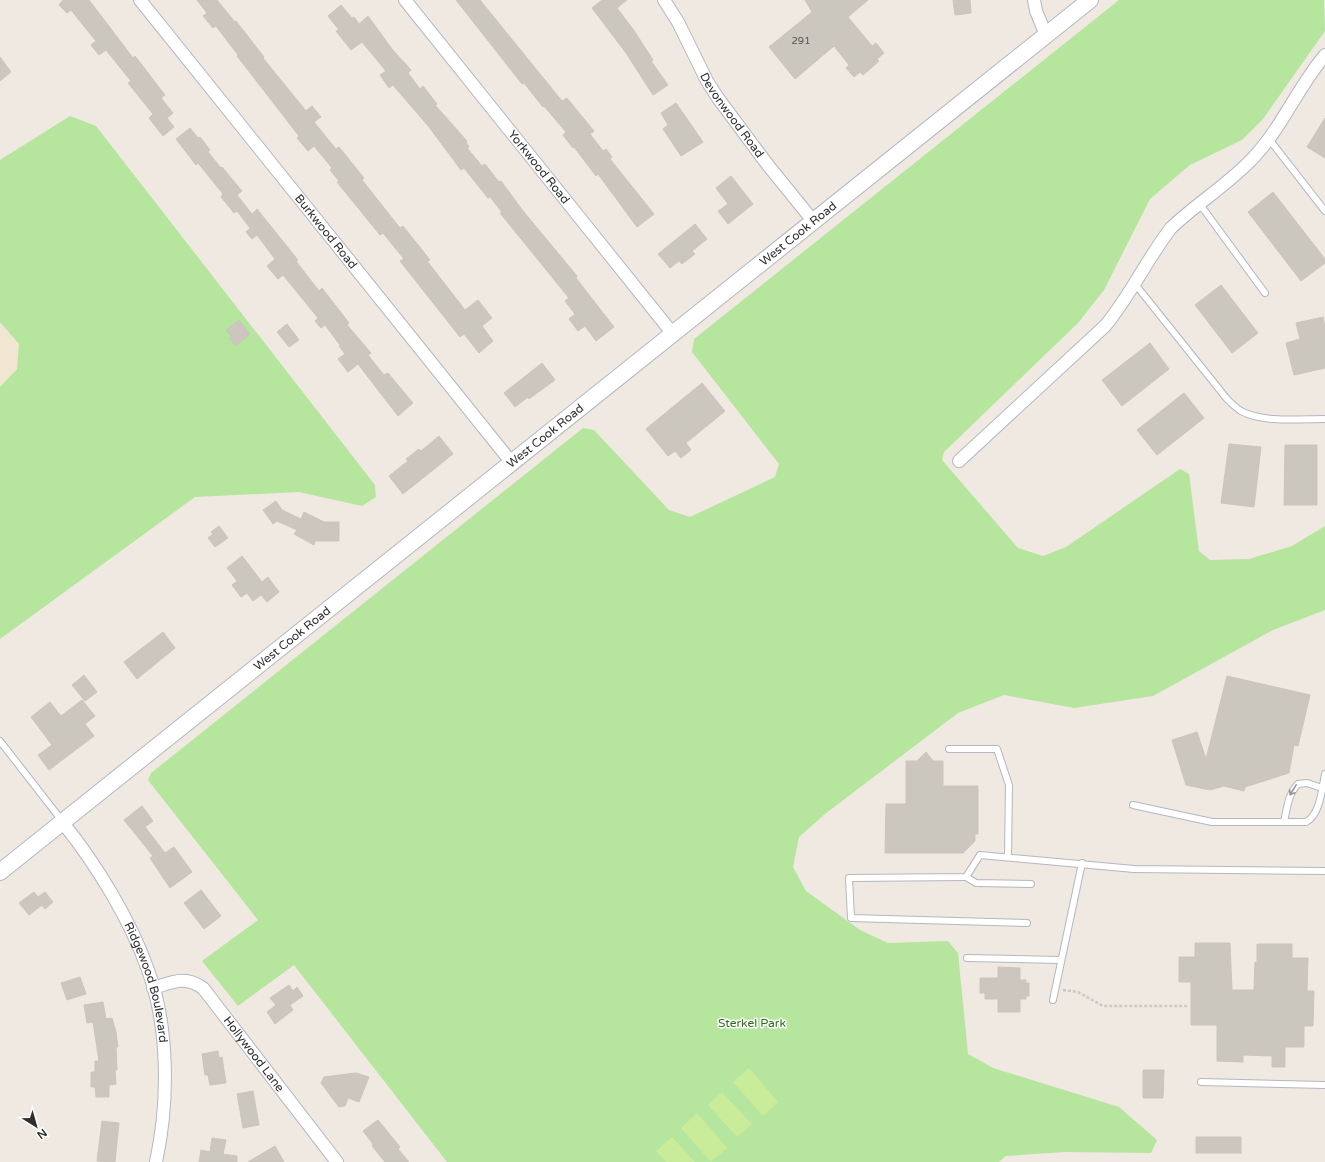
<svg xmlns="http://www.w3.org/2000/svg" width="1325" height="1162" font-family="'Varela Round',sans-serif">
<rect width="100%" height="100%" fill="#efe9e1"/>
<path fill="#f0e6d1" d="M 0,322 L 19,344 L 17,369 L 0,387 Z"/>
<g fill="#b6e59e">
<path d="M 1119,0 L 1324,0 L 1325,31 L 1263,119 L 1242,140 L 1190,165 L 1150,199 L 1104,290 L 1078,323 L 944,452 L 942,460 L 1018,548 L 1043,556 L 1066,547 L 1180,469 L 1189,474 L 1199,551 L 1210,560 L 1249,559 L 1292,546 L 1325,526 L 1325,610 L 1273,630 L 1153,696 L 1074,708 L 1004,695 L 958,713 L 825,814 L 799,837 L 793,867 L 806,891 L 860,930 L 888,943 L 948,941 L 958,953 L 968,1054 L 993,1068 L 1119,1107 L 1157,1140 L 1151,1153 L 1065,1152 L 1006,1156 L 999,1162 L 447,1162 L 294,965 L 238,1006 L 202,961 L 258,920 L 148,780 L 151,773 L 583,428 L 594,430 L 669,510 L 690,517 L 775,477 L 779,464 L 692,352 L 694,339 Z"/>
<path d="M 70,116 L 96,126 L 375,485 L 376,497 L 362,506 L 299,492 L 195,497 L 0,639 L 0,387 L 17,369 L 19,344 L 0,322 L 0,160 Z"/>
</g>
<g fill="#c9ec9a">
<path d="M 749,1068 L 778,1102 L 763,1116 L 733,1082 Z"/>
<path d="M 722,1092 L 752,1124 L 737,1137 L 708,1105 Z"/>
<path d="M 697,1113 L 727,1148 L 711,1162 L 681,1128 Z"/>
<path d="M 672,1137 L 695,1162 L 666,1162 L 656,1151 Z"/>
</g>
<g fill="#cbc7bf" stroke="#cbc5ba">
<path d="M 63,0 L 89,0 L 133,58 L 135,56 L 165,95 L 161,98 L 173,113 L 167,118 L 174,127 L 163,136 L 149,118 L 153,114 L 128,83 L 131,81 L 106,50 L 99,55 L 91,45 L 96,41 L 71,10 L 67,13 L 59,5 Z"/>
<path d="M 197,0 L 217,0 L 235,22 L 236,21 L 264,57 L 263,58 L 306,111 L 312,106 L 321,117 L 314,122 L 336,149 L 339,147 L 364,178 L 362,180 L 400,228 L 403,226 L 430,260 L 427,261 L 465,310 L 478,300 L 492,318 L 482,326 L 493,341 L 479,353 L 464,334 L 460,337 L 400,261 L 404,259 L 383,233 L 380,235 L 337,182 L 339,181 L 330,170 L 332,168 L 314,146 L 308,151 L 297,138 L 299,136 L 237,56 L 238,55 L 216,26 L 213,28 L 203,16 L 207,13 Z"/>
<path d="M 456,0 L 480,0 L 562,101 L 567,98 L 594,131 L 590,134 L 603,151 L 606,149 L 612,157 L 610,159 L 654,214 L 637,227 L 598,174 L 596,176 L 574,147 L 573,148 L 563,135 L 566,132 L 544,106 L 543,107 L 524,83 L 522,84 Z"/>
<path d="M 602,0 L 627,0 L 617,8 L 635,32 L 653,60 L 651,61 L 668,85 L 653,95 L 626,53 L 592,8 Z"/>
<path d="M 805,0 L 868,0 L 848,17 L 872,46 L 876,43 L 884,53 L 877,59 L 879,61 L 863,75 L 860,72 L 854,77 L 846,68 L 849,65 L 834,46 L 795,79 L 769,47 L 812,12 Z"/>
<path d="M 953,0 L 970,0 L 971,13 L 955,15 Z"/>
<path d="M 341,5 L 352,18 L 354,17 L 359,24 L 368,16 L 392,49 L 411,70 L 408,73 L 420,89 L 423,86 L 437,104 L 435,105 L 467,141 L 466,142 L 469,147 L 467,148 L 482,166 L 485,164 L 499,182 L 501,181 L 523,211 L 577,276 L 576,278 L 614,327 L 596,341 L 585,326 L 578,331 L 569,319 L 575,314 L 565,301 L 569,298 L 500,213 L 502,212 L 490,197 L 488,198 L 464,168 L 461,170 L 429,127 L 393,85 L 389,88 L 380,75 L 386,71 L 362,42 L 351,50 L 336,31 L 339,30 L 328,16 Z"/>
<path d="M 0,57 L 11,72 L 0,81 Z"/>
<path d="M 676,103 L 703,142 L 681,156 L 663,129 L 668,125 L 661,113 Z"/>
<path d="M 1325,118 L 1325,158 L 1307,147 Z"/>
<path d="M 190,128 L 198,138 L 200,137 L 210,150 L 208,152 L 221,168 L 222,167 L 242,191 L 237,195 L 252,214 L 257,209 L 298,260 L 296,261 L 319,291 L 322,288 L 349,323 L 347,325 L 371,353 L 368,355 L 384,375 L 388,373 L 413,403 L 398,416 L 358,364 L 348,372 L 338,359 L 345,354 L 339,346 L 340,345 L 325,325 L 321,328 L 315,321 L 318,318 L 283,275 L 278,279 L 267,266 L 275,259 L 257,235 L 252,239 L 246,232 L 250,228 L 237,211 L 234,213 L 221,197 L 223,194 L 198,163 L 196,165 L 176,139 Z"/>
<path d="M 731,176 L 753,204 L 728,224 L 718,211 L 728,204 L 716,188 Z"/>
<path d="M 1273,192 L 1325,259 L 1325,263 L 1301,281 L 1248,212 Z"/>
<path d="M 695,224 L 707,239 L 692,251 L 695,254 L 682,264 L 679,261 L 670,268 L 658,254 Z"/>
<path d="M 1221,285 L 1258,333 L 1232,353 L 1195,305 Z"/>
<path d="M 1323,317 L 1325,327 L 1325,368 L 1294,375 L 1286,343 L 1300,339 L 1296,323 Z"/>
<path d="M 239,320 L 250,334 L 236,346 L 229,338 L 231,336 L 226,330 Z"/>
<path d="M 287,324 L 299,340 L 289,347 L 277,332 Z"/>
<path d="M 1150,343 L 1169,369 L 1122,406 L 1102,380 Z"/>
<path d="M 542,363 L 555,380 L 529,399 L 528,397 L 515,407 L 504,393 Z"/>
<path d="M 702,383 L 725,411 L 686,443 L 691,450 L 681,458 L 675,451 L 668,456 L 646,429 Z"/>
<path d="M 1184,393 L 1204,418 L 1157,455 L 1137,430 Z"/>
<path d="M 439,436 L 453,454 L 403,494 L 389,476 L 408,461 L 406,459 L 419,449 L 421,451 Z"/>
<path d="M 1229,444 L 1261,447 L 1254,507 L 1221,503 Z"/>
<path d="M 1285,445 L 1317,445 L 1317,505 L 1284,505 Z"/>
<path d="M 276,501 L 282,510 L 301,519 L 304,512 L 324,522 L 339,522 L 339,541 L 315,541 L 314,545 L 294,534 L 297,530 L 277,521 L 273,524 L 263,510 Z"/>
<path d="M 219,526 L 228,538 L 215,547 L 208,538 L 213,534 L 211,532 Z"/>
<path d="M 242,556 L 262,582 L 268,577 L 279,592 L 267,602 L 261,595 L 253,601 L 247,593 L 241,597 L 232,585 L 237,581 L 227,568 Z"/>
<path d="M 163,632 L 175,648 L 137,679 L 124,662 Z"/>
<path d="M 84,675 L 97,692 L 85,701 L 72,685 Z"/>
<path d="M 1227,676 L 1310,695 L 1298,746 L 1294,745 L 1289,773 L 1245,787 L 1244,791 L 1224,786 L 1210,790 L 1186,785 L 1172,740 L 1197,732 L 1206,759 Z"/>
<path d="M 82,700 L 95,716 L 85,724 L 94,736 L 49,770 L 38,755 L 52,745 L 31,717 L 50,702 L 61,716 Z"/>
<path d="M 926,752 L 933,761 L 943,761 L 943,786 L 978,786 L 978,834 L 975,834 L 975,841 L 963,853 L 885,853 L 886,804 L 906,804 L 906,761 L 917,761 Z"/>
<path d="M 142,806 L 153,821 L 145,827 L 165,853 L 174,847 L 192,872 L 170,888 L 150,858 L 153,856 L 124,820 Z"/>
<path d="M 201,890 L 221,916 L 204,929 L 184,903 Z"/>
<path d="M 34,892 L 38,897 L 45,892 L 53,902 L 45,909 L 42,905 L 29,915 L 19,903 Z"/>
<path d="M 1195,943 L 1230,943 L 1232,990 L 1254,990 L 1255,962 L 1257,962 L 1257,944 L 1292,944 L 1292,958 L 1308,958 L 1307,991 L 1314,991 L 1313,1026 L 1304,1026 L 1304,1047 L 1285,1047 L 1285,1067 L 1272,1067 L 1272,1056 L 1243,1055 L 1243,1062 L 1217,1061 L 1217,1025 L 1191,1025 L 1191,982 L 1179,982 L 1179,957 L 1195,957 Z"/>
<path d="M 998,967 L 1020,968 L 1020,980 L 1026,980 L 1026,983 L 1029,983 L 1029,996 L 1026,996 L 1026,999 L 1020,999 L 1020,1012 L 998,1012 L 998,999 L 985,999 L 985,993 L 980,993 L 980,978 L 998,978 Z"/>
<path d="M 80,977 L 86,994 L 67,1000 L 61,983 Z"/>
<path d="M 289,985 L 293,991 L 297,987 L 303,996 L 290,1005 L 293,1010 L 275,1024 L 267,1012 L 276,1005 L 270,998 Z"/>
<path d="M 103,1002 L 106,1019 L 112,1018 L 116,1032 L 118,1047 L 116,1047 L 117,1070 L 115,1070 L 116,1084 L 109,1085 L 109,1097 L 96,1097 L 95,1087 L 91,1087 L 91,1072 L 95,1072 L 95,1061 L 99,1061 L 93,1022 L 87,1023 L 84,1005 Z"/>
<path d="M 218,1051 L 219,1058 L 222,1057 L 226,1083 L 210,1085 L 208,1075 L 205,1075 L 202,1054 Z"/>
<path d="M 1143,1070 L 1164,1070 L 1163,1098 L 1143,1098 Z"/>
<path d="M 356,1073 L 369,1077 L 359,1102 L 348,1098 L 345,1106 L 339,1107 L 321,1083 L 324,1077 Z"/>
<path d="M 253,1091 L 259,1125 L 243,1128 L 237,1094 Z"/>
<path d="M 378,1120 L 400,1147 L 398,1149 L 409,1162 L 385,1162 L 372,1146 L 373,1144 L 363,1131 Z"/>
<path d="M 102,1121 L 119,1123 L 115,1162 L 97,1161 Z"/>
<rect x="1196" y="1137" width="45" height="16"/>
<path d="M 212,1138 L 226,1140 L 223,1154 L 237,1156 L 237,1162 L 199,1162 L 201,1150 L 210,1152 Z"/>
<path d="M 275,1146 L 284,1162 L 248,1162 Z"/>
</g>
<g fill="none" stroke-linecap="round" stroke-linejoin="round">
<g stroke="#b4b7c1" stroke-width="8">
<g id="service">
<path d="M 1269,139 L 1325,211"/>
<path d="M 1199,203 L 1265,293"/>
<path d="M 1135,284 L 1227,399 C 1231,403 1236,408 1241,411 C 1263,423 1301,419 1325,419"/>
<path d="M 0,741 L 63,822"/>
<path d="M 949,749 L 997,749 L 1009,785 L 1008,857"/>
<path d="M 1133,805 L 1212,822 L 1306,822 C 1320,815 1322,789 1325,774"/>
<path d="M 1284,822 C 1287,808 1288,794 1298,784 L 1307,783 L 1325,789"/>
<path d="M 966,877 L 976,883 L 1031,884"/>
<path d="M 1027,923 L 851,918 L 849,878 L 966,877 L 980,855 L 1134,869 L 1325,871"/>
<path d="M 967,958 L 1061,960"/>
<path d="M 1053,1000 L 1082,863"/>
<path d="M 1201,1082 L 1325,1085"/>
</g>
</g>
<g stroke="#b4b7c1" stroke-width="14">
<g id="minor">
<path id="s1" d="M 140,0 L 512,463"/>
<path id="s2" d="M 405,0 L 673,334"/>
<path id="s3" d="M 664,0 L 678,22 L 707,81 L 718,98 L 767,164 L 814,222"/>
<path d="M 1034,0 L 1036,11 L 1046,35"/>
<path d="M 959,461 L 1105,326 C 1130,296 1147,259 1171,228 C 1197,203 1229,184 1254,157 C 1282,127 1298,87 1325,55"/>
<path id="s4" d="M 63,823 C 96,864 130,919 148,970 C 169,1027 169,1102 156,1162"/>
<path id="s5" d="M 153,988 C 173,982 185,975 203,988 L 337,1162"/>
</g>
</g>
<g stroke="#b4b7c1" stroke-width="18">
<g id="secondary">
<path id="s6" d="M 0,872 L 1090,0"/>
</g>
</g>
<path stroke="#c9c9c9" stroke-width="2.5" stroke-dasharray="3 2" stroke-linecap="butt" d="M 1063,990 L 1078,992 L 1103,1006 L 1189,1006"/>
<use href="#service" stroke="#fff" stroke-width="6"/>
<use href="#minor" stroke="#fff" stroke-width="12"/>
<use href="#secondary" stroke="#fff" stroke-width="16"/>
</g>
<defs><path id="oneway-shaft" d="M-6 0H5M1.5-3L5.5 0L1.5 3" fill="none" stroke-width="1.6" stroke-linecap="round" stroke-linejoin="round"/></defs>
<use stroke="#969696" href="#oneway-shaft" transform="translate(1293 790) rotate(122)"/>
<g text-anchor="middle" stroke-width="3" stroke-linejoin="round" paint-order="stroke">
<g font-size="10" fill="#555452">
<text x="801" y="44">291</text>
</g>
<g font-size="12" fill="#2e2e2e" stroke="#fff">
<text dy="4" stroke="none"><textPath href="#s3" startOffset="134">Devonwood Road</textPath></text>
<text dy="4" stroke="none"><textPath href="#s2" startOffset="214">Yorkwood Road</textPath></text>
<text dy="4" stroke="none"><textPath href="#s1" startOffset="297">Burkwood Road</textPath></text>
<text dy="4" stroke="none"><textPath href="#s6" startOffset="1022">West Cook Road</textPath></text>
<text dy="4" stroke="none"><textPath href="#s6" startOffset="698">West Cook Road</textPath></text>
<text dy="4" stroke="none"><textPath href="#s6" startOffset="374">West Cook Road</textPath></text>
<text dy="4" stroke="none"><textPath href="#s4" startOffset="182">Ridgewood Boulevard</textPath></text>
<text dy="4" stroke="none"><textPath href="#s5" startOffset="136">Hollywood Lane</textPath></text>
</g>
<g font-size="12" fill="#2c6e1b" stroke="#fff">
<text x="752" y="1027">Sterkel Park</text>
</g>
</g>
<g transform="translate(36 1126) rotate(143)" stroke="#ffffff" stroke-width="3" paint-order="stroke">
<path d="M0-3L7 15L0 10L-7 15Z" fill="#2e2e2e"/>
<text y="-6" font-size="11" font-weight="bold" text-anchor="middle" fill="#2e2e2e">N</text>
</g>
</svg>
